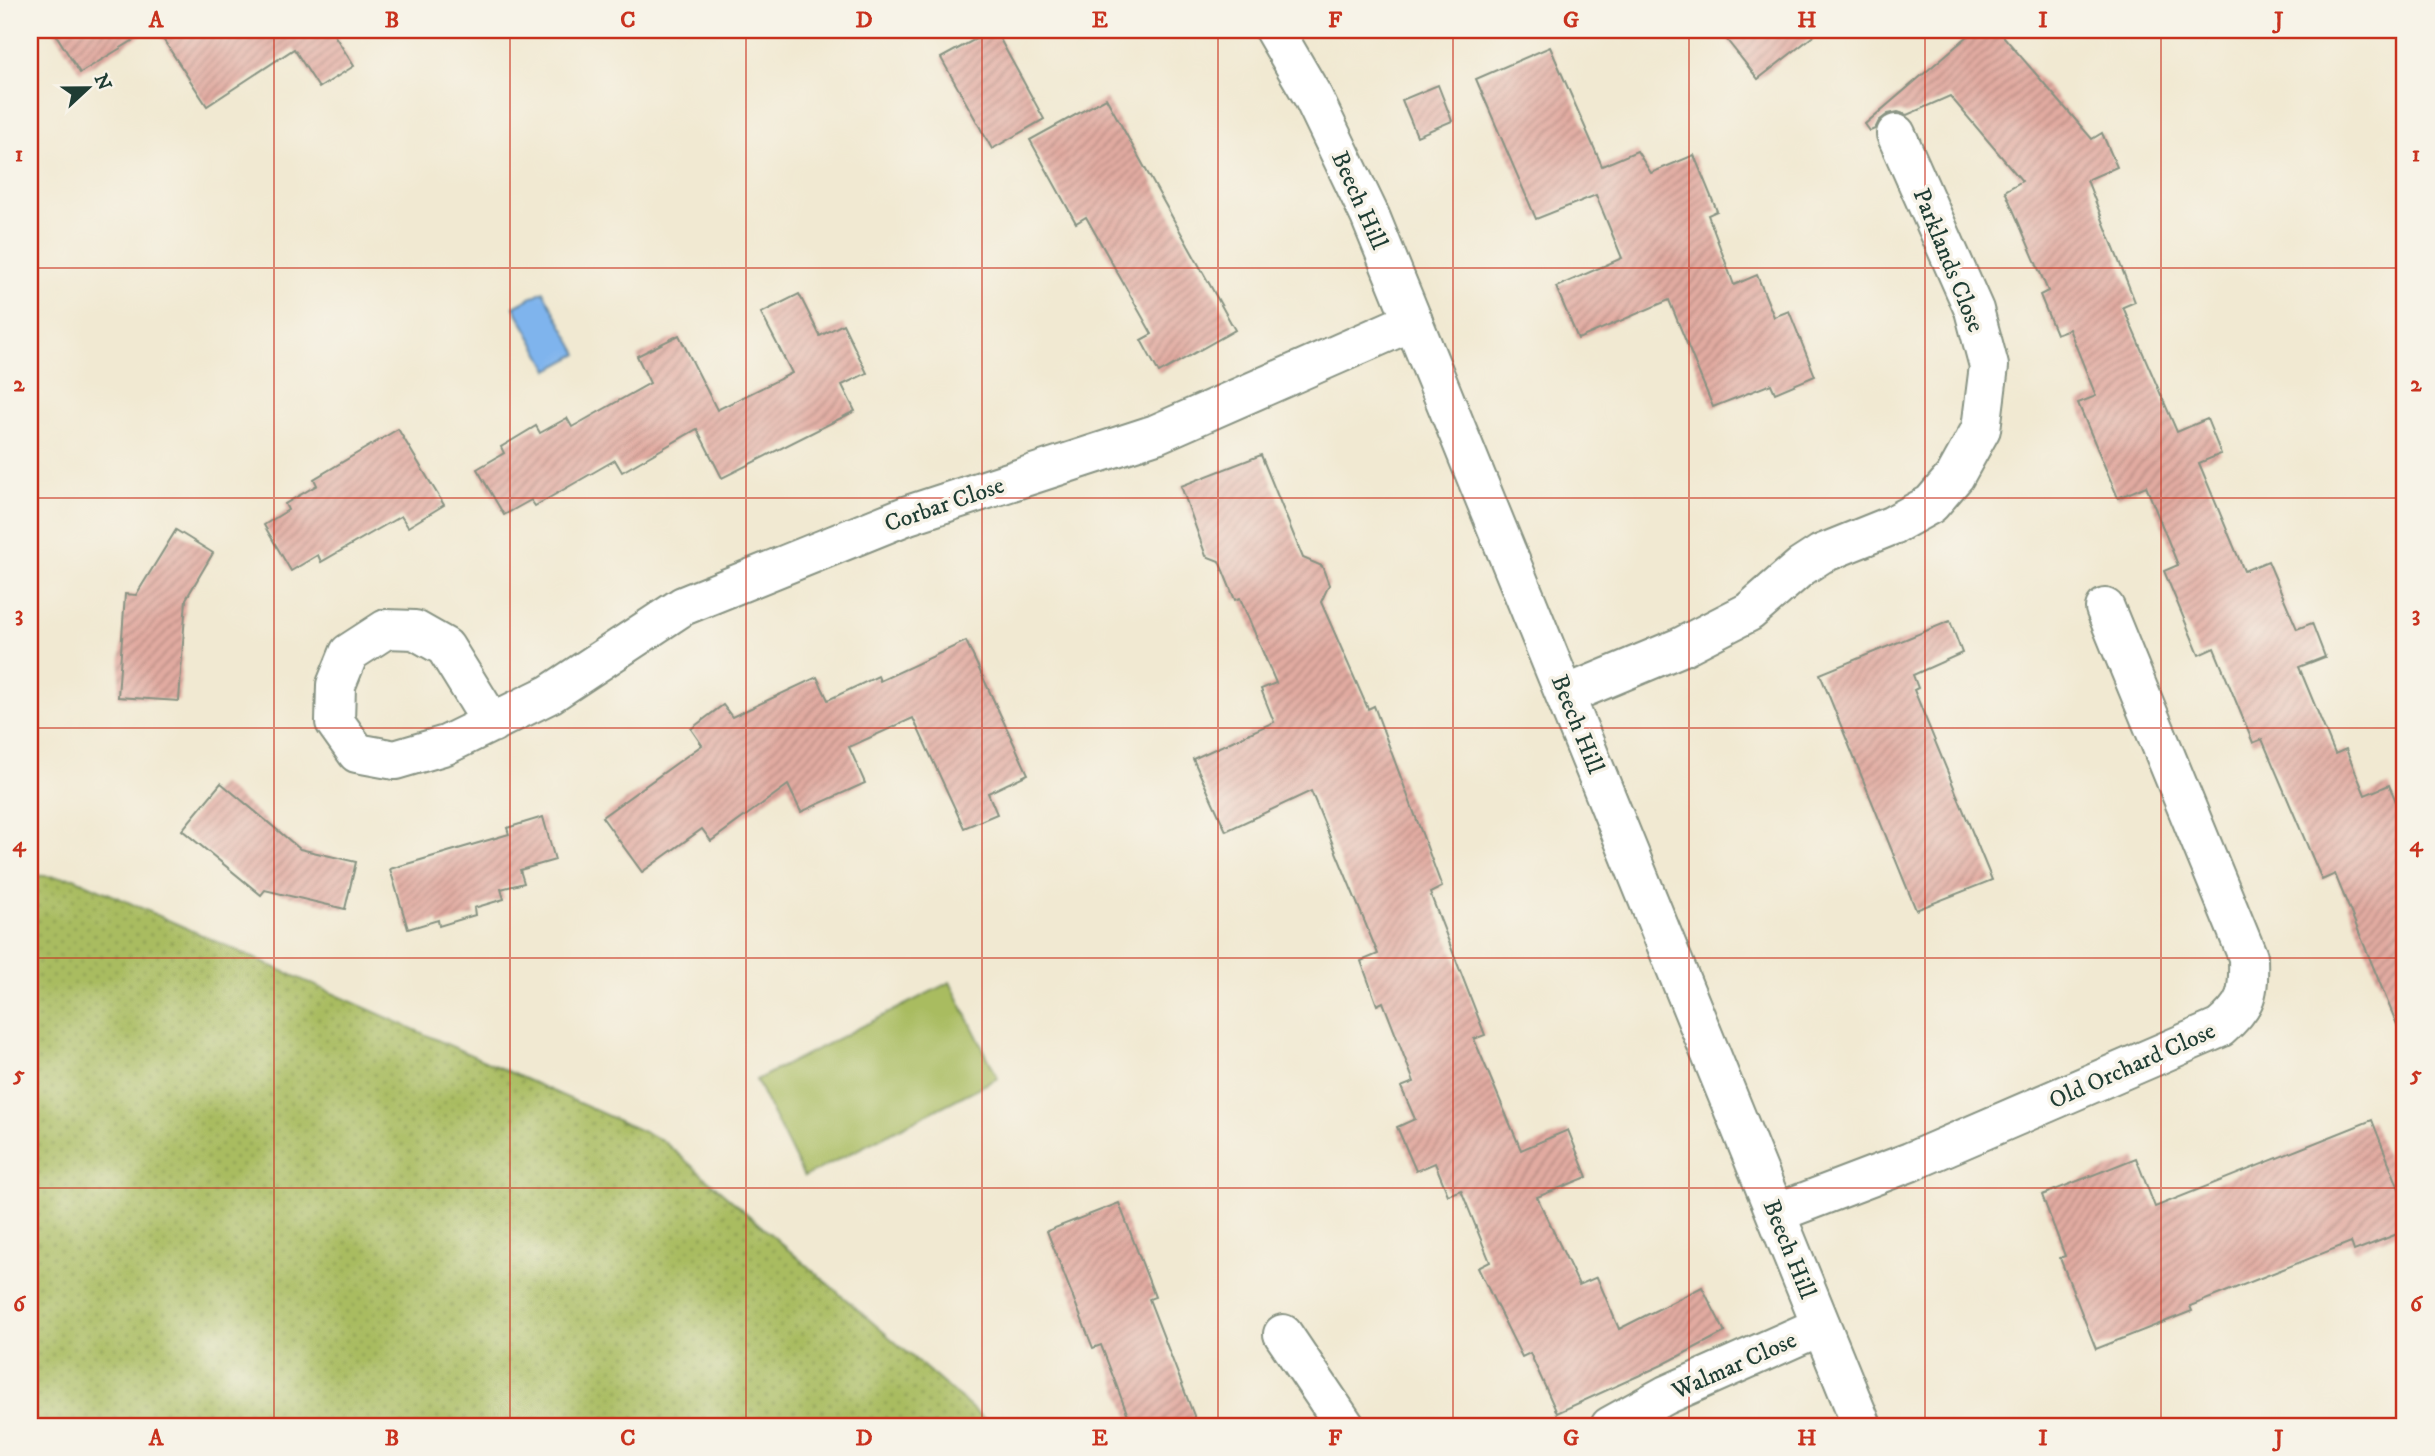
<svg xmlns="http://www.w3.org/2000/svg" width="2435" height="1456" font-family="'IM FELL DW Pica',serif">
<defs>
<pattern id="grass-dots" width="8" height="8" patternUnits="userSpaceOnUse" patternTransform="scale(1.75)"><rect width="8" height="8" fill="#a9bc61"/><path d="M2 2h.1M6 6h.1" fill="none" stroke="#899a51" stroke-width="1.8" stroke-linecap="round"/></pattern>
<pattern id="building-hatch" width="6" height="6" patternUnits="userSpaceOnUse" patternTransform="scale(1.75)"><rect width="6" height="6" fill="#e2aba1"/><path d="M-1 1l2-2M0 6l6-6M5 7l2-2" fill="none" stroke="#b78c84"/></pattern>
</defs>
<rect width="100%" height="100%" fill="#f7f3e8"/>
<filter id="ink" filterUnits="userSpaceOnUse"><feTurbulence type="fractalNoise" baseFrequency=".0143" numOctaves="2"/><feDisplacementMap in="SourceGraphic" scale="14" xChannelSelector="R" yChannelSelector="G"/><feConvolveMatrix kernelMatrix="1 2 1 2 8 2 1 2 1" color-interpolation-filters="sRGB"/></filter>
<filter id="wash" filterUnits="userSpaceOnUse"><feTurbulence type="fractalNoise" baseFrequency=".00686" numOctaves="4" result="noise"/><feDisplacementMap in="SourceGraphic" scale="28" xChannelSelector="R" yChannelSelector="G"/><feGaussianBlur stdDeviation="1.57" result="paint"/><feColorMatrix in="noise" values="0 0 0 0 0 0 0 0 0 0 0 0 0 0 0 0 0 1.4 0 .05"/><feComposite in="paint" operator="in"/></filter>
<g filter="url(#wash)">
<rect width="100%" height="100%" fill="#f1e9d2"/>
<path fill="url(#grass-dots)" stroke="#647c4a" stroke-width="2" d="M 30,875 L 74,878 L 662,1140 L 992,1426 L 30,1426 Z"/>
<path fill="#a9bc61" stroke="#647c4a" stroke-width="2" d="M 950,982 L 998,1078 L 804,1177 L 756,1080 Z"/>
<path fill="#7fb4ed" stroke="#4f7890" stroke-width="2" d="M 543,291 L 578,354 L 549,370 L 514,307 Z"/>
<g id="blocks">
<g fill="url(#building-hatch)">
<path d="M 53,30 L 150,30 L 80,73 Z"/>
<path d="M 157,30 L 331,30 L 354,66 L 319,88 L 294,49 L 207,106 Z"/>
<path d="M 992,30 L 995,30 L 1044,119 L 992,149 L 941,58 Z"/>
<path d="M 1719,30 L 1821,30 L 1758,79 Z"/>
<path d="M 1975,30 L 1998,30 L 2092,139 L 2102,133 L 2117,167 L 2087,180 L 2135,302 L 2123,307 L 2177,432 L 2207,419 L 2221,454 L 2199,463 L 2244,571 L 2268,561 L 2297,629 L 2312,623 L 2325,657 L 2299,667 L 2335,754 L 2346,749 L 2365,795 L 2389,785 L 2405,822 L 2405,1044 L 2335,874 L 2322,880 L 2262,739 L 2253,743 L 2214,648 L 2199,655 L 2164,571 L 2178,565 L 2146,486 L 2118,498 L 2078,403 L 2096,396 L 2069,329 L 2056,334 L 2040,295 L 2048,291 L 2005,191 L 2022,181 L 1950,96 L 1907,115 L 1898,112 L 1888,114 L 1879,121 L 1875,129 L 1870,131 L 1865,124 Z"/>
<path d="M 1550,47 L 1602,166 L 1637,151 L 1651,173 L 1694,155 L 1717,211 L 1708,215 L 1734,285 L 1757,275 L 1774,317 L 1789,311 L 1815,376 L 1775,393 L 1771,384 L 1713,407 L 1669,300 L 1578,339 L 1556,287 L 1622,258 L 1596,195 L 1536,219 L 1476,79 Z"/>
<path d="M 1438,85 L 1452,121 L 1417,136 L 1402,100 Z"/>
<path d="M 1106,98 L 1235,330 L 1159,373 L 1141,340 L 1152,334 L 1086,217 L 1076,223 L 1030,140 Z"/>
<path d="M 799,294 L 820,336 L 843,324 L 867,373 L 842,385 L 855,411 L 722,478 L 697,429 L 622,472 L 615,460 L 535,506 L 531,500 L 504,515 L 477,469 L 504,453 L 501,447 L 536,426 L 540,433 L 567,418 L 572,427 L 650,383 L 637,356 L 679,335 L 717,410 L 792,373 L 761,313 Z"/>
<path d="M 398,429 L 444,505 L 408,527 L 401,516 L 321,562 L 318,555 L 291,571 L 264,525 L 288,510 L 285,504 L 317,485 L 314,479 Z"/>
<path d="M 1261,455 L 1303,558 L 1322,566 L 1329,585 L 1321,602 L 1368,709 L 1374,706 L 1442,887 L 1430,893 L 1485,1035 L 1474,1039 L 1521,1150 L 1568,1130 L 1587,1177 L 1537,1197 L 1579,1285 L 1597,1277 L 1619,1329 L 1702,1287 L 1725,1332 L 1662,1365 L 1557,1413 L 1530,1353 L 1522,1357 L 1478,1268 L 1490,1262 L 1461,1190 L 1448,1195 L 1435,1163 L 1416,1171 L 1397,1127 L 1415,1119 L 1401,1087 L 1414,1082 L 1383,1002 L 1377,1005 L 1361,961 L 1378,954 L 1311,791 L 1226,831 L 1193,759 L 1274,722 L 1261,689 L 1276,683 L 1240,598 L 1235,600 L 1219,561 L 1206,556 L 1181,486 Z"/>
<path d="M 176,530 L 213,553 L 186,599 L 179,701 L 118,697 L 125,594 L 136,595 Z"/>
<path d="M 1950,621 L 1962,653 L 1913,675 L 1918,688 L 1914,690 L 1992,880 L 1916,910 L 1820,674 Z"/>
<path d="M 966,641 L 1028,774 L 988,793 L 997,814 L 964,828 L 913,718 L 849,747 L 865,783 L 801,812 L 788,785 L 711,841 L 702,829 L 642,872 L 602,817 L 702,745 L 691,729 L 723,705 L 732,717 L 817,677 L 828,700 L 878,676 L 880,681 Z"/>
<path d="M 221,783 L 300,849 L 356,862 L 345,909 L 265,890 L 261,895 L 182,830 Z"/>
<path d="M 543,817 L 555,860 L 520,870 L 524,883 L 501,889 L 504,899 L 474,908 L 475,915 L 439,926 L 438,920 L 408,929 L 390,869 L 509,834 L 507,828 Z"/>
<path d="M 2372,1120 L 2405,1204 L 2405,1231 L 2354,1251 L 2351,1242 L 2190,1306 L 2192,1311 L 2096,1349 L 2060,1258 L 2065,1256 L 2042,1195 L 2136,1158 L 2155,1207 Z"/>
<path d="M 1119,1203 L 1155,1297 L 1149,1299 L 1198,1426 L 1132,1426 L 1101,1345 L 1093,1348 L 1047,1231 Z"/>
</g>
</g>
</g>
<g filter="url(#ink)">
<use href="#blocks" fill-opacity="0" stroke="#889383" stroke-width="2"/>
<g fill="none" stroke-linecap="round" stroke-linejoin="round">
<g stroke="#889383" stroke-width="42">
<g id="minor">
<path d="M 1566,695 L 1681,647 L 1749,612 L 1801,567 L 1821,554 L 1893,525 L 1931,504 L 1955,476 L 1981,429 L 1989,366 L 1974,310 L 1896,134"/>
<path d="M 492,723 L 445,647 L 415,630 L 386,629 L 349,653 L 336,685 L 335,722 L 357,753 L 395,760 L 446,745 L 550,694 L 683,606 L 908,515 L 1156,434 L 1413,321"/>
<path d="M 1776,1213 L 1910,1162 L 2220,1028 C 2248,1004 2249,993 2248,957 L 2105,608"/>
<path d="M 1283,1334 L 1345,1426"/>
<path d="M 1610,1426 L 1666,1395 L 1821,1326"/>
</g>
</g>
<g stroke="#889383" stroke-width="42">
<path id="tertiary" d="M 1274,30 L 1313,97 L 1370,216 L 1862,1426"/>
</g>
<use href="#minor" stroke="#fff" stroke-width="38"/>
<use href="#tertiary" stroke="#fff" stroke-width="38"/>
</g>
</g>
<path fill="none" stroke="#c8321e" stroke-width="2" stroke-opacity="0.55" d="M 274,30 L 274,1426M 510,30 L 510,1426M 746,30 L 746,1426M 982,30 L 982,1426M 1218,30 L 1218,1426M 1453,30 L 1453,1426M 1689,30 L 1689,1426M 1925,30 L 1925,1426M 2161,30 L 2161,1426M 30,268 L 2405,268M 30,498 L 2405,498M 30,728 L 2405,728M 30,958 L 2405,958M 30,1188 L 2405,1188"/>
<g text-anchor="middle" stroke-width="7" stroke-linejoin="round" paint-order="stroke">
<g font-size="24" fill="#1f3d34" stroke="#f7f3e8">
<text transform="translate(1360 200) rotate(66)" y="8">Beech Hill</text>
<text transform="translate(1949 260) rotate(68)" y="8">Parklands Close</text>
<text transform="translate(944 504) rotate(-19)" y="8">Corbar Close</text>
<text transform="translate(1578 724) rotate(68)" y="8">Beech Hill</text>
<text transform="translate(2132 1065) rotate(-24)" y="8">Old Orchard Close</text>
<text transform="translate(1790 1249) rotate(68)" y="8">Beech Hill</text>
<text transform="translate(1734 1365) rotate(-24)" y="8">Walmar Close</text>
</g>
</g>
<rect width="2435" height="1456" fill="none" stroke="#f7f3e8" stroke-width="77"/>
<g transform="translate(88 88) rotate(68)" stroke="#f7f3e8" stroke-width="5" paint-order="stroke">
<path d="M0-5L12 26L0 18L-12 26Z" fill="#1f3d34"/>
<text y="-10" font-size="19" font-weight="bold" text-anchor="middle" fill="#1f3d34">N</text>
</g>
<rect x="38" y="38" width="2358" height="1380" fill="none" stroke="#c8321e" stroke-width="2.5"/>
<g font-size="23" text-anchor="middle" font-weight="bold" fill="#c8321e">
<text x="156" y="27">A</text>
<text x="392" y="27">B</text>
<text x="628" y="27">C</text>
<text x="864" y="27">D</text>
<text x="1100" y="27">E</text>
<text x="1335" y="27">F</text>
<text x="1571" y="27">G</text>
<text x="1807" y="27">H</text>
<text x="2043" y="27">I</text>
<text x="2279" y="27">J</text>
<text x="19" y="161">1</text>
<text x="2416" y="161">1</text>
<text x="19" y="391">2</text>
<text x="2416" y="391">2</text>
<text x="19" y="621">3</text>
<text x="2416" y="621">3</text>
<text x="19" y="851">4</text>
<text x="2416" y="851">4</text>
<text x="19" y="1081">5</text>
<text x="2416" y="1081">5</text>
<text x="19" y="1311">6</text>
<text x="2416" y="1311">6</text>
<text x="156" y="1445">A</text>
<text x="392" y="1445">B</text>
<text x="628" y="1445">C</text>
<text x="864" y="1445">D</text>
<text x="1100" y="1445">E</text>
<text x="1335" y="1445">F</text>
<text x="1571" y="1445">G</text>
<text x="1807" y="1445">H</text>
<text x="2043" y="1445">I</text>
<text x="2279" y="1445">J</text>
</g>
</svg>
